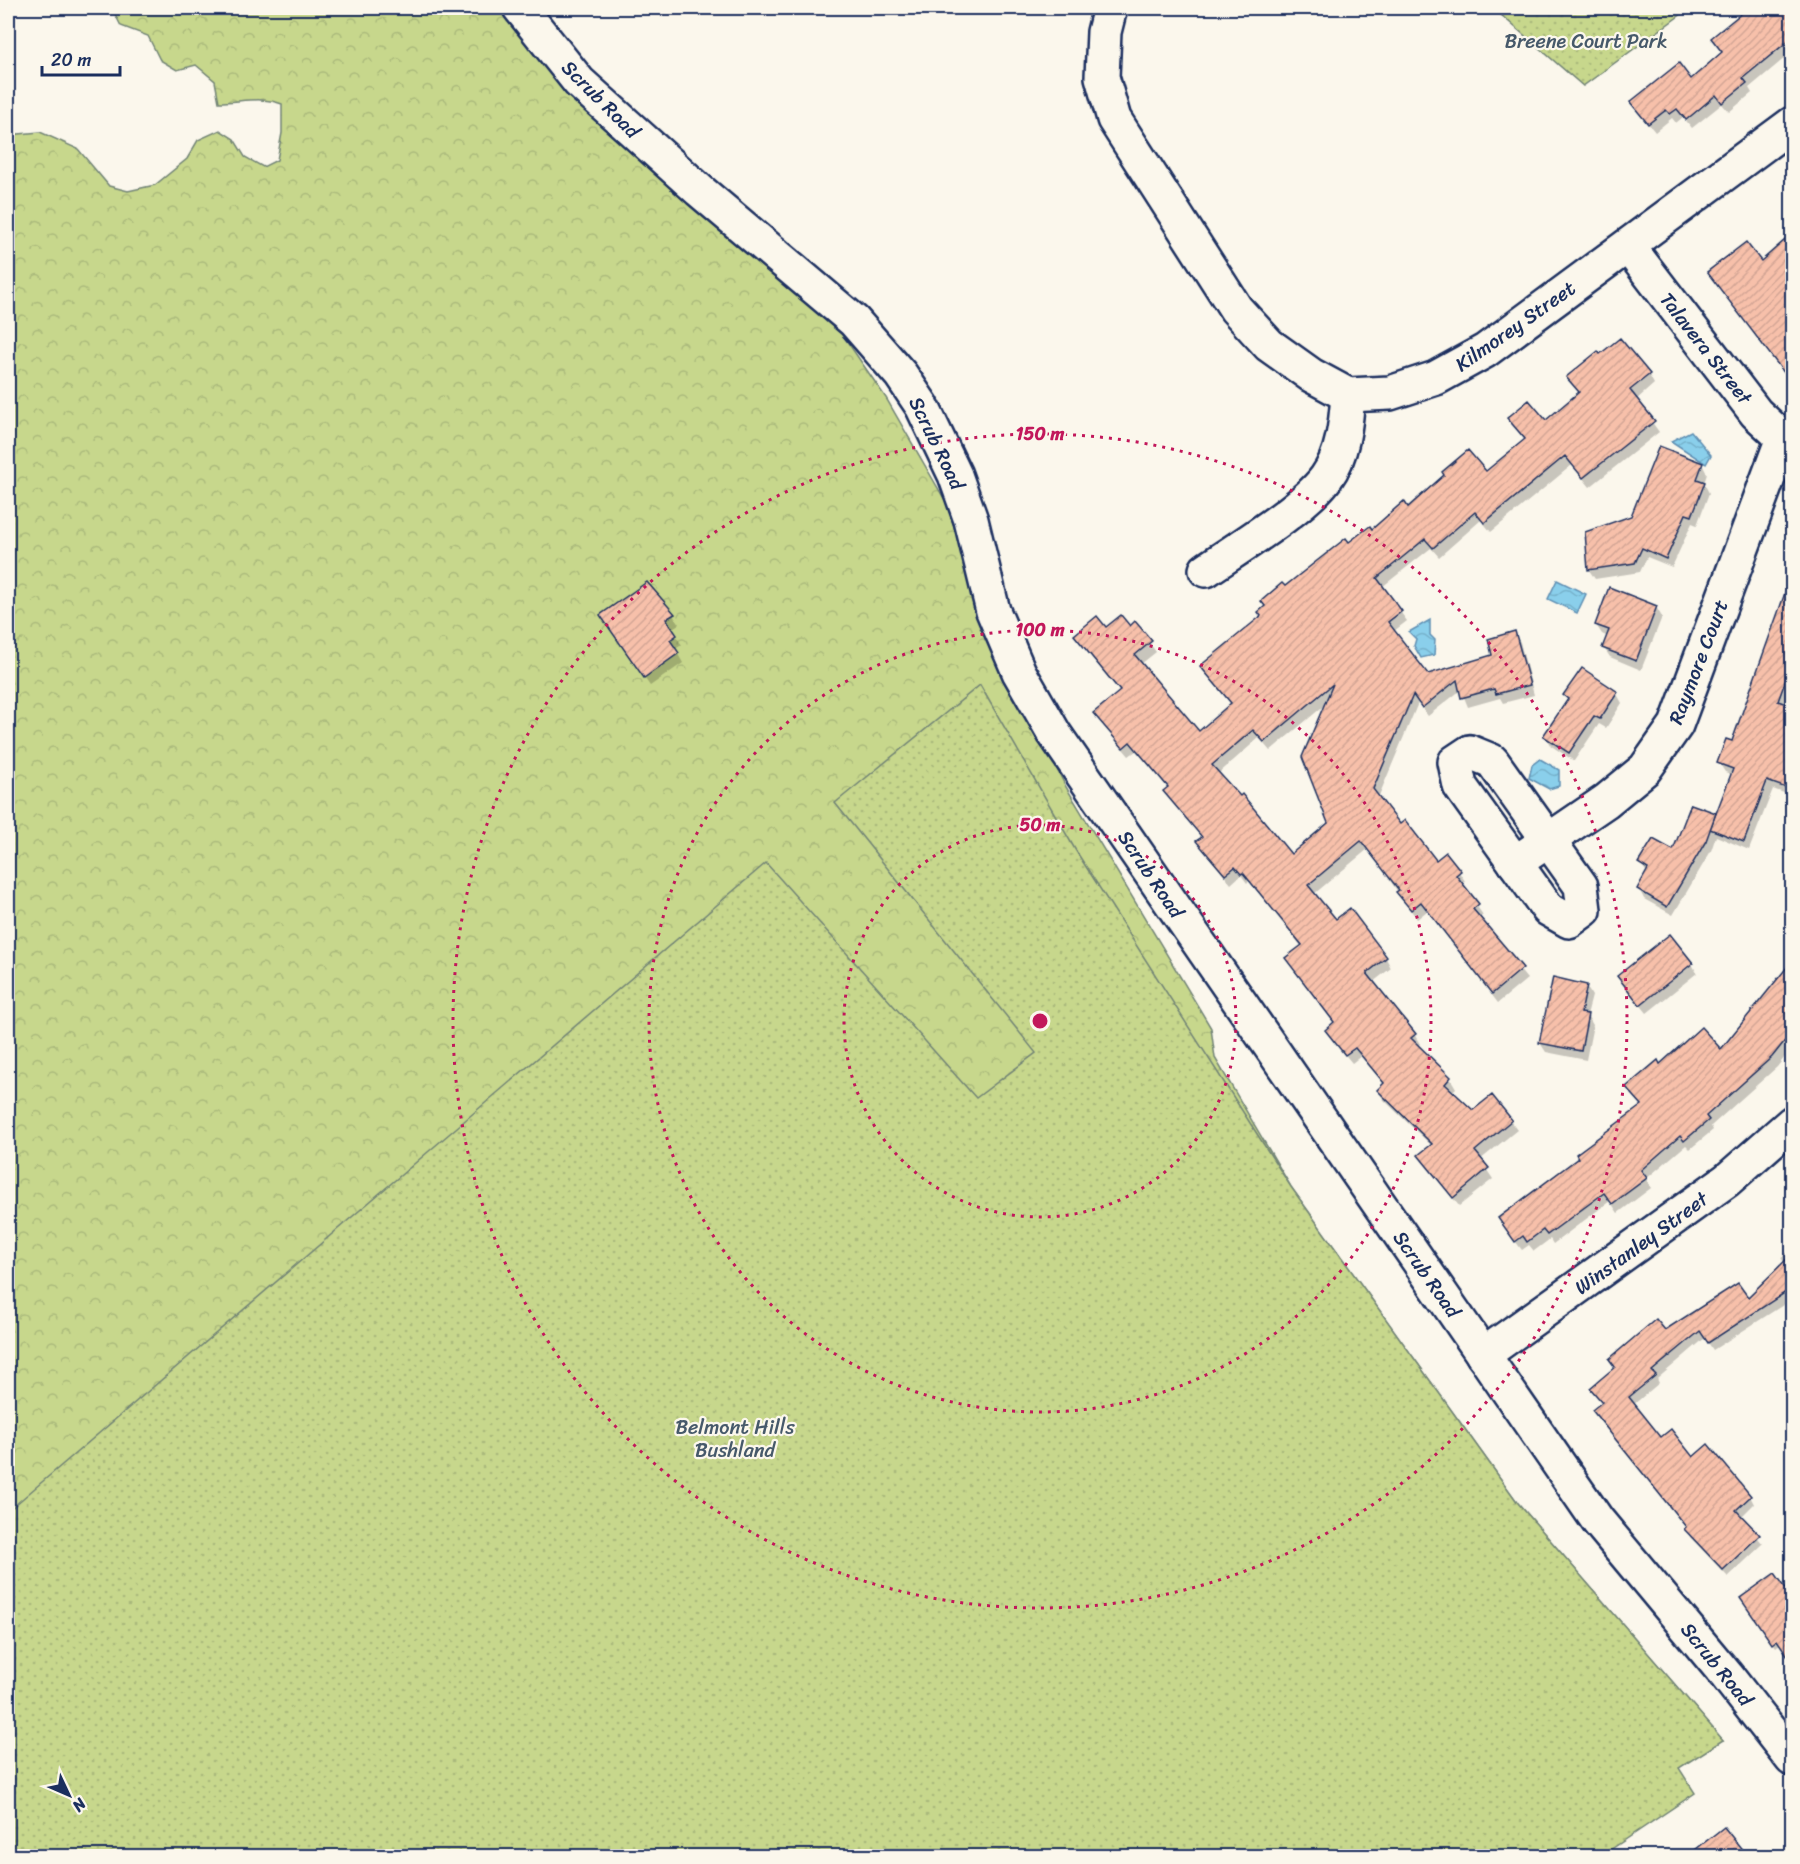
<svg xmlns="http://www.w3.org/2000/svg" width="1800" height="1864" font-family="Sriracha,sans-serif">
<defs>
<pattern id="forest-crowns" width="20" height="18" patternUnits="userSpaceOnUse" patternTransform="scale(1.5)"><rect width="20" height="18" fill="#c7d78c"/><path d="M2 6a3 3 0 1 1 6 0M12 15a3 3 0 1 1 6 0" fill="none" stroke="#aab97b"/></pattern>
<pattern id="park-dots" width="8" height="8" patternUnits="userSpaceOnUse" patternTransform="scale(1.5)"><rect width="8" height="8" fill="#c7d78c"/><path d="M2 2h.1M6 6h.1" fill="none" stroke="#aab97b" stroke-width="1.8" stroke-linecap="round"/></pattern>
<pattern id="water-waves" width="16" height="10" patternUnits="userSpaceOnUse" patternTransform="scale(1.5)"><rect width="16" height="10" fill="#8acfeb"/><path d="M0 5q4-4 8 0t8 0" fill="none" stroke="#76b2cc"/></pattern>
<pattern id="building-hatch" width="6" height="6" patternUnits="userSpaceOnUse" patternTransform="scale(1.5)"><rect width="6" height="6" fill="#f7c0aa"/><path d="M-1 1l2-2M0 6l6-6M5 7l2-2" fill="none" stroke="#d3a595"/></pattern>
</defs>
<rect width="100%" height="100%" fill="#fbf7ec"/>
<filter id="ink" filterUnits="userSpaceOnUse"><feTurbulence type="fractalNoise" baseFrequency=".0167" numOctaves="2"/><feDisplacementMap in="SourceGraphic" scale="12" xChannelSelector="R" yChannelSelector="G"/><feConvolveMatrix kernelMatrix="1 2 1 2 8 2 1 2 1" color-interpolation-filters="sRGB"/></filter>
<g filter="url(#ink)">
<path fill="url(#forest-crowns)" stroke="#718375" stroke-width="1.5" d="M 112,8 L 505,8 L 601,122 L 842,334 L 886,398 L 946,502 L 992,643 L 1066,787 L 1211,1028 L 1215,1058 L 1291,1187 L 1518,1503 L 1723,1740 L 8,1856 L 8,135 L 40,132 L 78,149 L 109,186 L 128,191 L 155,185 L 187,159 L 198,140 L 220,130 L 234,139 L 245,157 L 263,167 L 277,160 L 282,133 L 282,104 C 263,96 240,102 219,102 L 215,81 L 196,65 L 177,70 L 160,60 L 148,36 L 121,26 Z"/>
<g fill="url(#park-dots)" stroke="#718375" stroke-width="1.5">
<path d="M 1493,8 L 1690,8 L 1583,86 Z"/>
<path d="M 980,685 L 1076,851 L 1291,1187 L 1518,1503 L 1723,1740 L 1679,1768 L 1695,1793 L 1601,1856 L 8,1856 L 8,1511 L 766,863 L 976,1098 L 1036,1053 L 835,803 Z"/>
</g>
<g fill="url(#water-waves)" stroke="#5e8fb3" stroke-width="1.5">
<path d="M 1691,431 L 1711,455 L 1706,464 L 1671,441 Z"/>
<path d="M 1557,580 L 1586,594 L 1577,613 L 1548,599 Z"/>
<path d="M 1430,620 L 1430,635 L 1435,640 L 1434,655 L 1421,658 L 1414,646 L 1416,639 L 1409,632 Z"/>
<path d="M 1540,759 L 1559,770 L 1559,786 L 1549,789 L 1529,778 L 1532,765 Z"/>
</g>
<g fill="#0003" fill-rule="evenodd">
<path d="M 1750,8 L 1792,8 L 1792,52 L 1749,88 L 1752,93 L 1729,112 L 1722,104 L 1692,128 L 1683,117 L 1676,123 L 1672,118 L 1655,132 L 1638,111 L 1691,81 L 1723,54 L 1713,39 Z"/>
<path d="M 1792,236 L 1792,296 L 1789,299 L 1792,304 L 1792,382 L 1709,273 L 1761,263 Z"/>
<path d="M 1649,375 L 1654,384 L 1636,400 L 1659,432 L 1590,487 L 1572,465 L 1491,532 L 1481,520 L 1439,557 L 1431,548 L 1382,587 L 1407,621 L 1394,631 L 1428,675 L 1494,656 L 1514,633 L 1520,642 L 1534,695 L 1503,703 L 1500,698 L 1468,707 L 1461,690 L 1428,716 L 1418,703 L 1378,798 L 1399,826 L 1436,862 L 1459,872 L 1465,881 L 1461,884 L 1483,915 L 1478,919 L 1527,979 L 1498,1003 L 1427,911 L 1417,919 L 1368,849 L 1314,894 L 1336,921 L 1349,911 L 1386,958 L 1391,968 L 1373,982 L 1414,1034 L 1420,1044 L 1417,1046 L 1450,1078 L 1456,1088 L 1452,1092 L 1473,1112 L 1492,1097 L 1517,1130 L 1480,1160 L 1493,1179 L 1459,1206 L 1420,1156 L 1432,1146 L 1384,1100 L 1378,1091 L 1384,1084 L 1361,1056 L 1352,1063 L 1332,1039 L 1327,1030 L 1335,1024 L 1287,959 L 1302,947 L 1249,881 L 1247,883 L 1241,875 L 1231,884 L 1204,851 L 1198,842 L 1202,838 L 1171,801 L 1165,792 L 1169,788 L 1136,751 L 1129,756 L 1101,723 L 1095,714 L 1120,692 L 1076,636 L 1130,628 L 1135,623 L 1156,652 L 1141,664 L 1199,733 L 1232,705 L 1202,667 L 1262,616 L 1285,588 L 1349,544 L 1408,509 L 1485,473 L 1525,440 L 1509,418 L 1546,422 L 1579,393 L 1568,377 ZM 1327,703 L 1330,824 L 1291,856 L 1218,774 L 1259,738 L 1270,751 Z"/>
<path d="M 1702,464 L 1707,474 L 1704,483 L 1709,493 L 1697,525 L 1692,523 L 1672,567 L 1647,557 L 1640,572 L 1595,579 L 1589,570 L 1587,533 L 1632,517 Z"/>
<path d="M 1656,607 L 1662,617 L 1641,670 L 1610,657 L 1604,648 L 1608,637 L 1602,634 L 1596,625 Z"/>
<path d="M 1781,608 L 1792,612 L 1792,686 L 1785,705 L 1792,708 L 1792,796 L 1773,789 L 1749,850 L 1716,836 L 1711,851 L 1673,915 L 1644,899 L 1639,889 L 1648,874 L 1640,863 L 1674,853 L 1715,814 L 1717,817 L 1733,775 L 1725,772 L 1719,763 L 1733,743 Z"/>
<path d="M 673,615 L 679,624 L 671,629 L 682,645 L 675,649 L 683,663 L 650,686 L 607,625 Z"/>
<path d="M 1617,694 L 1622,703 L 1606,728 L 1599,724 L 1574,761 L 1550,745 L 1545,736 L 1568,701 L 1565,695 Z"/>
<path d="M 1792,848 L 1792,873 L 1788,864 Z"/>
<path d="M 1692,964 L 1697,973 L 1647,1013 L 1625,986 Z"/>
<path d="M 1792,979 L 1792,1048 L 1777,1067 L 1711,1126 L 1713,1130 L 1690,1149 L 1686,1145 L 1646,1179 L 1651,1188 L 1618,1213 L 1610,1201 L 1553,1244 L 1550,1239 L 1534,1251 L 1529,1245 L 1522,1250 L 1505,1228 L 1580,1158 L 1643,1107 L 1628,1087 L 1660,1066 L 1721,1051 Z"/>
<path d="M 1586,986 L 1592,996 L 1587,1015 L 1593,1025 L 1586,1060 L 1546,1052 L 1540,1043 Z"/>
<path d="M 1792,1248 L 1792,1302 L 1791,1300 L 1713,1350 L 1705,1338 L 1657,1379 L 1659,1383 L 1633,1405 L 1660,1439 L 1750,1496 L 1754,1504 L 1741,1517 L 1763,1544 L 1728,1577 L 1690,1537 L 1687,1528 L 1592,1388 L 1665,1332 L 1747,1299 L 1785,1264 L 1781,1258 Z"/>
<path d="M 1775,1575 L 1792,1600 L 1792,1660 L 1781,1643 L 1776,1647 L 1744,1602 Z"/>
</g>
<g fill="url(#building-hatch)" stroke="#1b2f5e" stroke-width="1.5" fill-rule="evenodd">
<path d="M 1748,8 L 1792,8 L 1792,38 L 1743,78 L 1747,83 L 1722,103 L 1716,95 L 1686,120 L 1677,109 L 1670,114 L 1666,110 L 1648,124 L 1630,102 L 1679,63 L 1691,79 L 1722,52 L 1711,38 Z"/>
<path d="M 1792,234 L 1792,383 L 1707,272 L 1746,242 L 1761,261 Z"/>
<path d="M 1620,338 L 1650,374 L 1630,390 L 1655,421 L 1583,478 L 1565,456 L 1484,523 L 1475,512 L 1433,548 L 1425,539 L 1377,578 L 1402,611 L 1388,622 L 1428,674 L 1492,655 L 1488,639 L 1515,631 L 1530,685 L 1496,694 L 1494,689 L 1461,698 L 1457,680 L 1422,708 L 1413,695 L 1373,789 L 1400,824 L 1405,820 L 1436,860 L 1446,852 L 1461,871 L 1456,875 L 1479,904 L 1473,909 L 1523,968 L 1492,994 L 1421,902 L 1411,910 L 1396,892 L 1399,890 L 1361,841 L 1308,885 L 1336,919 L 1350,908 L 1387,957 L 1367,973 L 1416,1034 L 1411,1038 L 1451,1077 L 1445,1084 L 1473,1110 L 1492,1095 L 1512,1120 L 1475,1151 L 1489,1168 L 1453,1198 L 1418,1155 L 1432,1144 L 1377,1090 L 1384,1083 L 1355,1048 L 1345,1055 L 1325,1030 L 1334,1022 L 1285,958 L 1302,945 L 1243,873 L 1241,874 L 1235,867 L 1225,875 L 1196,841 L 1202,837 L 1163,791 L 1168,787 L 1130,742 L 1123,748 L 1093,713 L 1120,691 L 1074,635 L 1097,616 L 1106,627 L 1121,615 L 1130,626 L 1135,621 L 1152,641 L 1135,655 L 1199,731 L 1231,703 L 1200,666 L 1261,616 L 1258,612 L 1265,606 L 1261,601 L 1282,583 L 1285,586 L 1346,538 L 1349,542 L 1370,526 L 1372,529 L 1404,501 L 1408,507 L 1444,475 L 1442,472 L 1468,450 L 1486,471 L 1525,439 L 1507,418 L 1529,400 L 1546,420 L 1579,392 L 1566,377 L 1598,351 L 1600,354 ZM 1333,684 L 1302,757 L 1328,823 L 1291,854 L 1242,794 L 1240,796 L 1212,765 L 1253,730 L 1264,742 Z"/>
<path d="M 1659,446 L 1703,463 L 1697,479 L 1705,482 L 1692,516 L 1686,514 L 1666,559 L 1642,548 L 1635,563 L 1588,570 L 1585,532 L 1631,516 Z"/>
<path d="M 1790,579 L 1792,580 L 1792,663 L 1778,701 L 1792,706 L 1792,790 L 1767,781 L 1744,842 L 1710,829 L 1733,769 L 1717,763 L 1726,739 L 1732,741 Z"/>
<path d="M 647,582 L 675,614 L 666,619 L 677,635 L 670,640 L 679,653 L 644,678 L 600,615 Z"/>
<path d="M 1609,587 L 1657,606 L 1636,661 L 1602,648 L 1609,630 L 1595,625 Z"/>
<path d="M 1582,668 L 1618,692 L 1600,719 L 1594,716 L 1569,753 L 1543,736 L 1568,699 L 1563,695 Z"/>
<path d="M 1691,804 L 1716,813 L 1706,841 L 1667,907 L 1637,889 L 1648,869 L 1638,863 L 1653,839 L 1673,850 Z"/>
<path d="M 1670,934 L 1693,963 L 1640,1005 L 1617,976 Z"/>
<path d="M 1792,961 L 1792,1032 L 1772,1057 L 1706,1116 L 1709,1120 L 1684,1141 L 1680,1136 L 1641,1170 L 1647,1178 L 1612,1204 L 1604,1193 L 1547,1235 L 1543,1230 L 1527,1242 L 1523,1236 L 1515,1242 L 1498,1218 L 1578,1158 L 1576,1154 L 1642,1105 L 1626,1087 L 1658,1060 L 1660,1064 L 1701,1027 L 1721,1049 Z"/>
<path d="M 1553,977 L 1587,985 L 1581,1013 L 1588,1014 L 1581,1051 L 1539,1043 Z"/>
<path d="M 1792,1254 L 1792,1288 L 1708,1343 L 1700,1331 L 1652,1371 L 1656,1375 L 1629,1397 L 1661,1437 L 1671,1429 L 1693,1457 L 1708,1444 L 1751,1496 L 1736,1510 L 1760,1535 L 1723,1570 L 1684,1529 L 1686,1527 L 1592,1410 L 1602,1402 L 1590,1388 L 1615,1367 L 1609,1359 L 1656,1319 L 1665,1330 L 1738,1283 L 1748,1297 Z"/>
<path d="M 1775,1573 L 1792,1597 L 1792,1662 L 1777,1640 L 1772,1644 L 1740,1598 Z"/>
<path d="M 1724,1827 L 1748,1857 L 1686,1857 Z"/>
</g>
<g fill="none" stroke-linecap="round" stroke-linejoin="round">
<g stroke="#1b2f5e" stroke-width="38">
<g id="minor">
<path d="M 1110,8 L 1104,32 L 1102,77 L 1114,119 L 1236,309 L 1269,345 L 1311,375 L 1348,395 L 1390,393 L 1436,378 L 1485,351 L 1792,124"/>
<path d="M 1628,246 L 1756,413 L 1783,438 L 1792,443"/>
<path d="M 1206,570 C 1238,548 1304,508 1326,478 C 1343,455 1346,423 1348,395"/>
<path d="M 1470,752 L 1492,761 L 1581,886 L 1584,910 L 1569,921 L 1548,909 L 1460,786 L 1455,762 Z"/>
<path d="M 1515,863 L 1606,801 L 1645,769 L 1676,725 L 1783,438"/>
<path d="M 1483,1355 L 1727,1180 L 1792,1123"/>
</g>
</g>
<g stroke="#1b2f5e" stroke-width="38">
<path id="major" d="M 520,8 L 579,82 L 699,190 L 854,321 L 901,375 L 922,406 L 955,475 L 971,520 L 993,611 L 1019,672 L 1054,733 L 1598,1521 L 1727,1676 L 1792,1759"/>
</g>
<use href="#minor" stroke="#fbf7ec" stroke-width="33"/>
<use href="#major" stroke="#fbf7ec" stroke-width="33"/>
</g>
</g>
<g fill="none" stroke="#c2185b" stroke-width="3" stroke-dasharray="3 6">
<circle cx="1040" cy="1021" r="196"/>
<circle cx="1040" cy="1021" r="391"/>
<circle cx="1040" cy="1021" r="587"/>
</g>
<g text-anchor="middle" stroke-width="4.5" stroke-linejoin="round" paint-order="stroke">
<g font-size="20" fill="#46596a" stroke="#fbf7ec">
<text x="1586" y="48">Breene Court Park</text>
<text x="735" y="1434">Belmont Hills<tspan x="735" dy="23">Bushland</tspan></text>
</g>
<g font-size="20" fill="#1b2f5e" stroke="#fbf7ec">
<text transform="translate(601 99) rotate(45)" y="7">Scrub Road</text>
<text transform="translate(1515 326) rotate(-35)" y="7">Kilmorey Street</text>
<text transform="translate(1706 348) rotate(52)" y="7">Talavera Street</text>
<text transform="translate(937 443) rotate(64)" y="7">Scrub Road</text>
<text transform="translate(1698 662) rotate(-69)" y="7">Raymore Court</text>
<text transform="translate(1151 874) rotate(56)" y="7">Scrub Road</text>
<text transform="translate(1641 1243) rotate(-36)" y="7">Winstanley Street</text>
<text transform="translate(1427 1274) rotate(55)" y="7">Scrub Road</text>
<text transform="translate(1717 1664) rotate(51)" y="7">Scrub Road</text>
</g>
</g>
<circle cx="1040" cy="1021" r="9" fill="#c2185b" stroke="#fbf7ec" stroke-width="3"/>
<g font-size="18" text-anchor="middle" font-weight="bold" fill="#c2185b" stroke="#fbf7ec" stroke-width="4.5" stroke-linejoin="round" paint-order="stroke">
<text x="1040" y="440">150 m</text>
<text x="1040" y="636">100 m</text>
<text x="1040" y="831">50 m</text>
</g>
<rect width="1800" height="1864" fill="none" stroke="#fbf7ec" stroke-width="30"/>
<rect x="15" y="15" width="1770" height="1834" fill="none" stroke="#1b2f5e" stroke-width="2" filter="url(#ink)"/>
<g transform="translate(69 1795) rotate(134)" stroke="#fbf7ec" stroke-width="4.5" paint-order="stroke">
<path d="M0-4.5L10 22L0 15L-10 22Z" fill="#1b2f5e"/>
<text y="-9" font-size="16" font-weight="bold" text-anchor="middle" fill="#1b2f5e">N</text>
</g>
<path d="M42 66v9h78v-9" fill="none" stroke="#1b2f5e" stroke-width="3"/>
<text x="51" y="66" font-size="18" fill="#1b2f5e" stroke="#fbf7ec" stroke-width="4.5" paint-order="stroke">20 m</text>
</svg>
